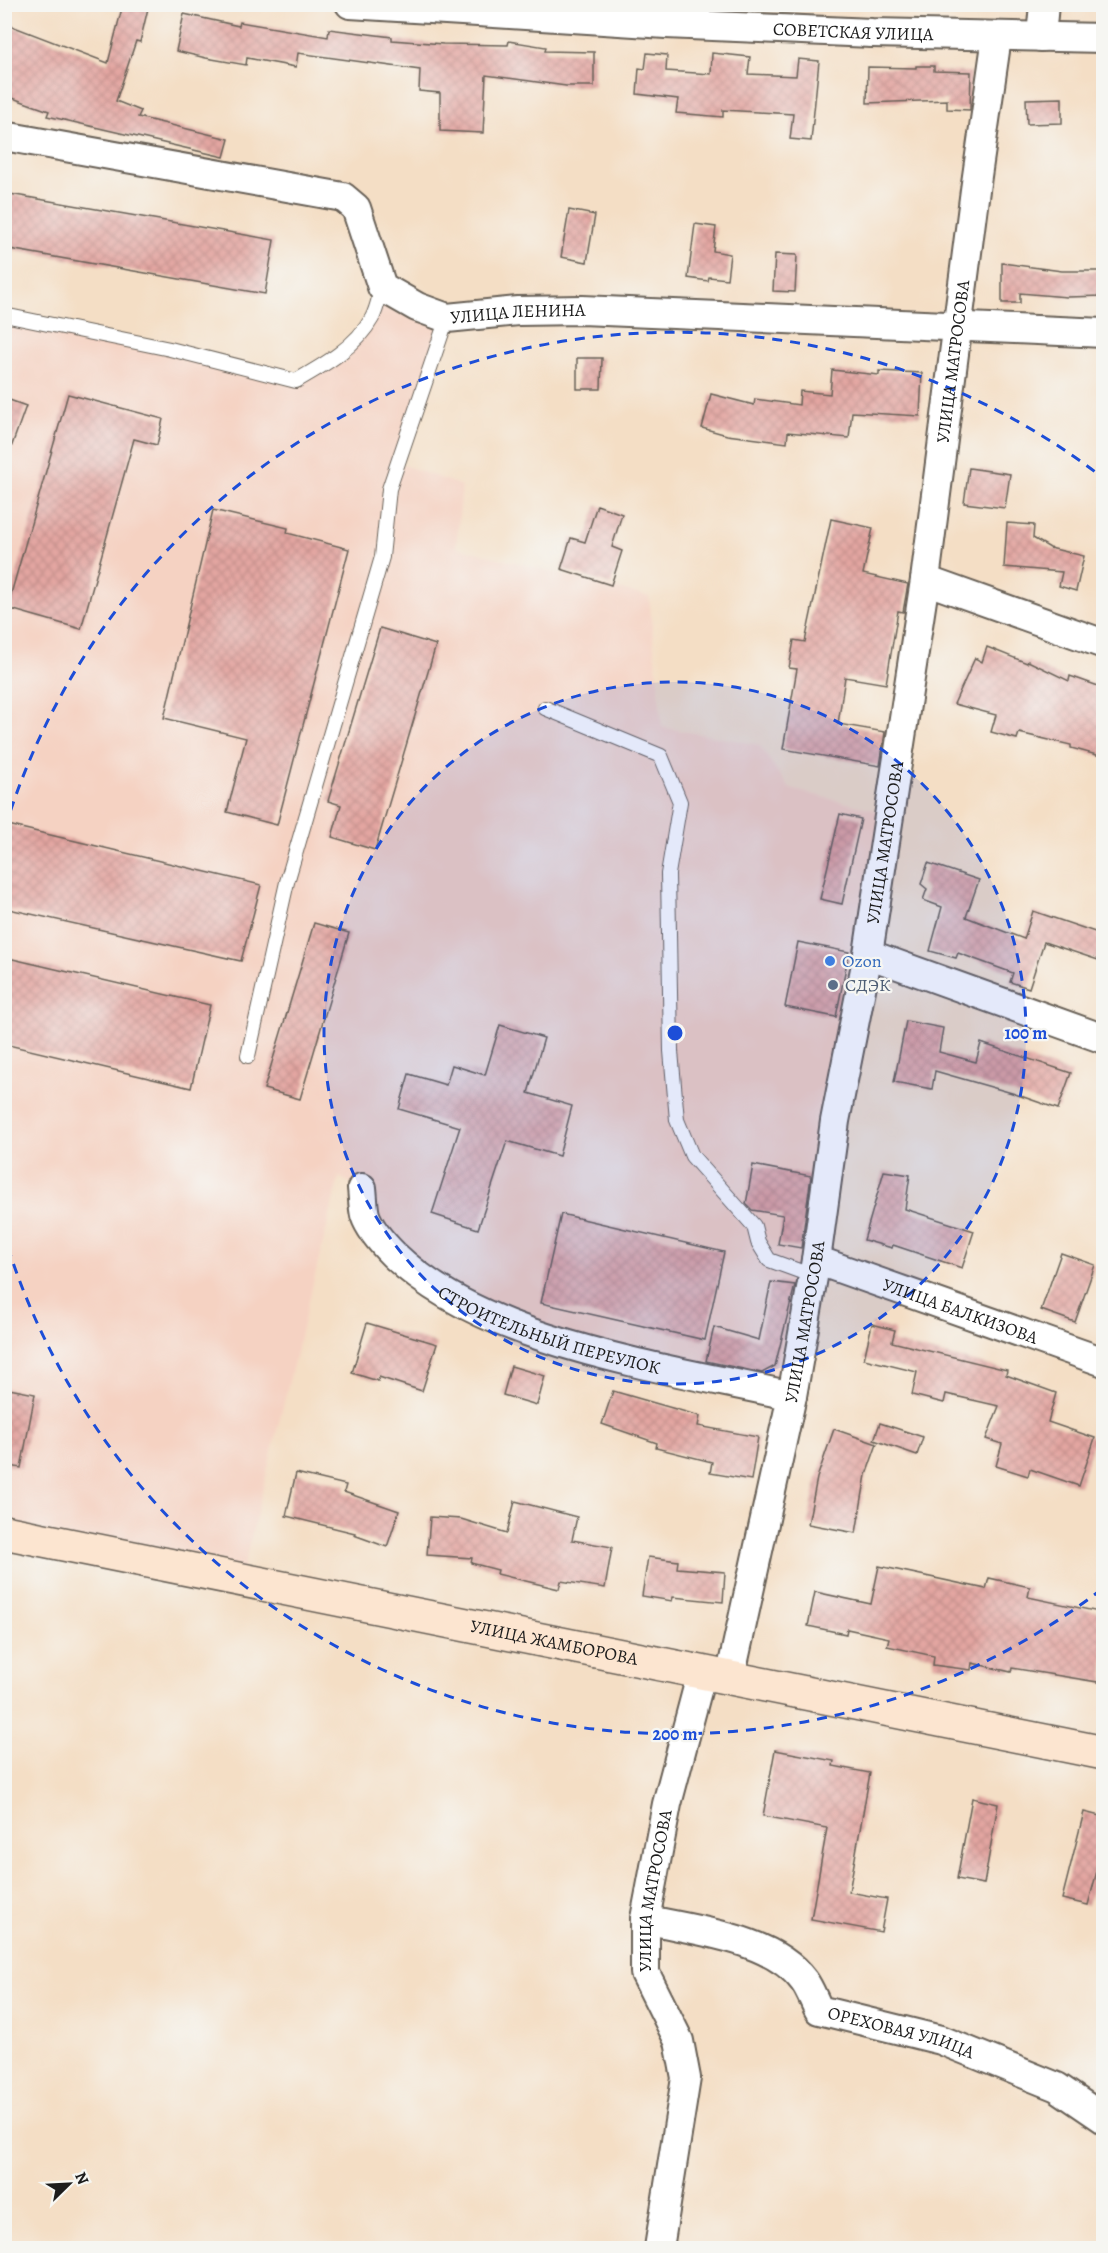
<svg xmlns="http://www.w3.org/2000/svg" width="1108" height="2253" font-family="Alegreya,serif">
<defs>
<pattern id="building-cross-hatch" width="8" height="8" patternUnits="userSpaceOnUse" patternTransform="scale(1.5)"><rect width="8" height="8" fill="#e3a6a1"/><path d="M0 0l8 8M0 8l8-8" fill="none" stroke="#c28e8a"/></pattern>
</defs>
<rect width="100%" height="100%" fill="#f6f6f2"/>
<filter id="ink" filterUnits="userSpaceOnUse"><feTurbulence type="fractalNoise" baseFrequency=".0167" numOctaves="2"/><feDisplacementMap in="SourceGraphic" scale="12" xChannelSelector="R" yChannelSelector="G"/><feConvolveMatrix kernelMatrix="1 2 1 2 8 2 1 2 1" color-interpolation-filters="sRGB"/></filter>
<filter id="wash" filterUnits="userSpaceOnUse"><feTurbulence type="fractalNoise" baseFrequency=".008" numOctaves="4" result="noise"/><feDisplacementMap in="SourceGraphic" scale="24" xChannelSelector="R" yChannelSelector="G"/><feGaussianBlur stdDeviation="1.35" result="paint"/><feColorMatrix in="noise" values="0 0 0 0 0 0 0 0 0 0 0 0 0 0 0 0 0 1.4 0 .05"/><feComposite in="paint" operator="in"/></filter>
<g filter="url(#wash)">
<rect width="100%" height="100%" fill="#f4dec5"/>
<path fill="#f5d2c2" d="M 382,287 L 447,318 L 398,463 L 462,486 L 456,547 L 649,597 L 662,727 L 759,745 L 790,789 L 890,814 L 792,1396 L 589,1350 L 409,1269 L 362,1188 L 339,1177 L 241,1578 L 5,1532 L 4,315 L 296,381 L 353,342 Z"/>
<g id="blocks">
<g fill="url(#building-cross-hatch)">
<path d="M 123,4 L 149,4 L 140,42 L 136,41 L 116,101 L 141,111 L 138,117 L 229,139 L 224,157 L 47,116 L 49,111 L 4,95 L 4,23 L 108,63 Z"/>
<path d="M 184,14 L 239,26 L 240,22 L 328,37 L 329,29 L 392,37 L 392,40 L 443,44 L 508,45 L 509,41 L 546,47 L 545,51 L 594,52 L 594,86 L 566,86 L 486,75 L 483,133 L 440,131 L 440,93 L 419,91 L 420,70 L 298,53 L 296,67 L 247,58 L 246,65 L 206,58 L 176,51 Z"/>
<path d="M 647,53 L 667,55 L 666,71 L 711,74 L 712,53 L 750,57 L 748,74 L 796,76 L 798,59 L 819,61 L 811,141 L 790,139 L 793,114 L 723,110 L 723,117 L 676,113 L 678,99 L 637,94 L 639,68 L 645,69 Z"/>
<path d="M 916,66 L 934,66 L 934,71 L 971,72 L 970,110 L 947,109 L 947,100 L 867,103 L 868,67 L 916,68 Z"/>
<path d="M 1062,98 L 1062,123 L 1027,124 L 1026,99 Z"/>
<path d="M 4,193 L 274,240 L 265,294 L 4,248 Z"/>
<path d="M 569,210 L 595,215 L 587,262 L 561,257 Z"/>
<path d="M 695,224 L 716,227 L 713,251 L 730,254 L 727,279 L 709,277 L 708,281 L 688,278 Z"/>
<path d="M 775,254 L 797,255 L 795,292 L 773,291 Z"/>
<path d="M 1002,263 L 1062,271 L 1103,271 L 1103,296 L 1067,297 L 1020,293 L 1020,303 L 1002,303 Z"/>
<path d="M 577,358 L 602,358 L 601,389 L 577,389 Z"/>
<path d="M 832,370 L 879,375 L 879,371 L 922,373 L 920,416 L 852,412 L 849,438 L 788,432 L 787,443 L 727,435 L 702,428 L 711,394 L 754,405 L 755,399 L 799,405 L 800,391 L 830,394 Z"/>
<path d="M 68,394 L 163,419 L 157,445 L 134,439 L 81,629 L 7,608 Z"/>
<path d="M 4,398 L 26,406 L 7,459 L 4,458 Z"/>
<path d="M 969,468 L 1010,474 L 1005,508 L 964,503 Z"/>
<path d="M 597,505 L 622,514 L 612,547 L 622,551 L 611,585 L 561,569 L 571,538 L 585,542 Z"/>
<path d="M 213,510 L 288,528 L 287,533 L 349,549 L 277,825 L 227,812 L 246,738 L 164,718 Z"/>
<path d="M 831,519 L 873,528 L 863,574 L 908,584 L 903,612 L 898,611 L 886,684 L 845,677 L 838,724 L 885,732 L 880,766 L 783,749 L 797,669 L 789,668 L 794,640 L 805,642 Z"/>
<path d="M 1007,523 L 1034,525 L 1033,538 L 1050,548 L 1084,556 L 1076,591 L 1059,586 L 1062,572 L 1004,567 Z"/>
<path d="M 380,628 L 436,645 L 375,850 L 332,837 L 341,805 L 328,801 Z"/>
<path d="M 987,647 L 1027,663 L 1028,661 L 1069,681 L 1070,676 L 1104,688 L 1104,757 L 1071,748 L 1071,745 L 1019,733 L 1017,739 L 991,732 L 996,715 L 954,704 L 975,658 L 982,662 Z"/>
<path d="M 840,814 L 861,819 L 842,904 L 820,899 Z"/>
<path d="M 4,824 L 261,885 L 241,961 L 4,908 Z"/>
<path d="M 928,863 L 979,880 L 966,917 L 1024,939 L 1033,911 L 1104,935 L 1104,962 L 1044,942 L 1029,988 L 1010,982 L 1013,973 L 958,953 L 956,958 L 930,951 L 942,907 L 923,900 L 927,889 L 921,884 Z"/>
<path d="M 314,923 L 349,933 L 300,1099 L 264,1089 Z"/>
<path d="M 798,942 L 849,952 L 836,1017 L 785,1007 Z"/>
<path d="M 4,957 L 210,1005 L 191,1088 L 4,1044 Z"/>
<path d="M 906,1021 L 943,1028 L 939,1052 L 976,1062 L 981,1043 L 1071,1073 L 1058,1109 L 1012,1093 L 935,1071 L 932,1089 L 894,1082 Z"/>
<path d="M 500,1025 L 544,1038 L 528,1093 L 572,1106 L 559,1156 L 507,1141 L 478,1229 L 432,1214 L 460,1127 L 399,1109 L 409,1074 L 446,1085 L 452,1065 L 485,1075 Z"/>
<path d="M 753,1165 L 811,1176 L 801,1248 L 778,1244 L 783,1215 L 752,1210 L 746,1204 Z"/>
<path d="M 884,1171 L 910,1175 L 905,1209 L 974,1231 L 962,1268 L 893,1245 L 892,1248 L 864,1240 Z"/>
<path d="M 561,1214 L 724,1252 L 705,1340 L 541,1303 Z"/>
<path d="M 1061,1253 L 1095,1265 L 1075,1322 L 1041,1310 Z"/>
<path d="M 771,1282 L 795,1285 L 775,1366 L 762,1373 L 706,1361 L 714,1327 L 759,1340 Z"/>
<path d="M 367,1323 L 437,1344 L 422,1391 L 379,1377 L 378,1381 L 352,1373 Z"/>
<path d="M 872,1324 L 895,1330 L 892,1342 L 1007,1370 L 1006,1375 L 1056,1393 L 1048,1422 L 1095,1438 L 1079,1486 L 1030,1469 L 1028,1476 L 996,1466 L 1002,1444 L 986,1439 L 999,1406 L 946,1394 L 944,1403 L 912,1395 L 917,1372 L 864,1359 Z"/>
<path d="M 511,1366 L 545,1376 L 537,1405 L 503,1395 Z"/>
<path d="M 4,1388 L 35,1394 L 21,1468 L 4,1465 Z"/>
<path d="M 613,1391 L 700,1416 L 698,1426 L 758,1437 L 751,1480 L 710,1473 L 712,1462 L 656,1448 L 657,1443 L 602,1424 Z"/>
<path d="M 880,1423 L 923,1437 L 917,1455 L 874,1440 Z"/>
<path d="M 834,1429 L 877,1444 L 866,1475 L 856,1533 L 808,1524 L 817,1478 Z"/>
<path d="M 296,1473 L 346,1485 L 344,1492 L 399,1511 L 387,1547 L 354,1535 L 355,1533 L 286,1516 Z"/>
<path d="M 515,1501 L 577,1517 L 572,1540 L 612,1547 L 605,1588 L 561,1581 L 559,1589 L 497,1574 L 498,1570 L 471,1563 L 472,1558 L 427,1555 L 430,1517 L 461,1519 L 507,1533 Z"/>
<path d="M 648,1557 L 678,1561 L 677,1568 L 725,1572 L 723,1602 L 673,1597 L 672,1601 L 642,1596 Z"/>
<path d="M 879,1566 L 986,1589 L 989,1578 L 1030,1587 L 1028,1597 L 1104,1613 L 1104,1683 L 1012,1668 L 1011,1672 L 972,1663 L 971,1670 L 933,1665 L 934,1656 L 887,1646 L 889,1638 L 847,1629 L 846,1634 L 808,1626 L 815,1592 L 871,1604 Z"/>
<path d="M 775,1750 L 834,1761 L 833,1766 L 870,1773 L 849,1892 L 887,1899 L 881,1932 L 811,1919 L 827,1828 L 763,1816 Z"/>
<path d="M 972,1798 L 998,1804 L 984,1884 L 957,1879 Z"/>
<path d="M 1084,1812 L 1104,1817 L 1104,1845 L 1088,1905 L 1062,1899 Z"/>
</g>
</g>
</g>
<g filter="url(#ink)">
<use href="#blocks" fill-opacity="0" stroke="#686057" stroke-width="1.5"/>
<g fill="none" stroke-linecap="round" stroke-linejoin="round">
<g stroke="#686057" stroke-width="16">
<g id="lane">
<path d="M 4,315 L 170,349 L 296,381 C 324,365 356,347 372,318 C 377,309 379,297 382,287"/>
<path d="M 545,708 L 661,756 L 680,802 L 668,874 L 671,1051 L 677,1120 L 692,1156 L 754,1226 L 758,1242 L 769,1260 L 813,1276"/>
<path d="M 248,1056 L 287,882 L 382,557 L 389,489 L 447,318"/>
</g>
</g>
<g stroke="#686057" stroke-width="32">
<g id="street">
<path id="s1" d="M 350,4 L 666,24 L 872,33 L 1104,38"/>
<path d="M 1041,37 L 1044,4"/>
<path id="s2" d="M 4,136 L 343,197 L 356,208 L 382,287 L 417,307 L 447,318 L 518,311 L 582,310 L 1104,333"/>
<path d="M 925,580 L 1104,644"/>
<path d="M 868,954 L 1104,1039"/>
<path id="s3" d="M 362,1188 C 363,1196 363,1207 365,1215 C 370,1230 383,1244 394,1255 C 487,1345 669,1368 792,1396"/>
<path id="s4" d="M 816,1260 L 1104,1362"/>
<path id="s5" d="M 730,1678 L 792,1396 L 816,1260 L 835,1121 L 868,954 L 925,580 L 975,190 L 997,37"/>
<path id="s6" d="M 645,1919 C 694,1931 772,1937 804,1981 C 810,1989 814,2001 819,2010 L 941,2040 L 1057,2087 L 1104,2119"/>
<path id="s7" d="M 659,2248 L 686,2078 L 679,2041 L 645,1973 L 645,1919 L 667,1804 L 702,1672"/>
</g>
</g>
<g stroke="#686057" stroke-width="36">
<g id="secondary">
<path id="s8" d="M 4,1532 L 1104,1753"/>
</g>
</g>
<use href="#lane" stroke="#fff" stroke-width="14"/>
<use href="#street" stroke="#fff" stroke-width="28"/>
<use href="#secondary" stroke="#fce5d0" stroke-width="33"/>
</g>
</g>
<circle cx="675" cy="1033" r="351" fill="#1d4ed8" fill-opacity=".12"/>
<g fill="none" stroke="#1d4ed8" stroke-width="3" stroke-dasharray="10 8">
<circle cx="675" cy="1033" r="351"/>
<path d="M1102 1589A701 701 0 0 1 5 1238M5 828A701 701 0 0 1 1102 477"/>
</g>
<circle fill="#3f7fe0" stroke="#f6f6f2" stroke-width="2" cx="830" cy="961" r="6"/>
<circle fill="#5c6f8a" stroke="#f6f6f2" stroke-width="2" cx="833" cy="985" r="6"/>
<g text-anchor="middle" stroke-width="4.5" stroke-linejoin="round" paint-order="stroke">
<g font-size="18" fill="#1c1c1c" stroke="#f6f6f2">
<text dy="6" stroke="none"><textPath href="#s1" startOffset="504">СОВЕТСКАЯ УЛИЦА</textPath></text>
<text dy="6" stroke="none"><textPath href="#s2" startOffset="588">УЛИЦА ЛЕНИНА</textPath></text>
<text dy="6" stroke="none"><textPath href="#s5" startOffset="1336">УЛИЦА МАТРОСОВА</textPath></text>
<text dy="6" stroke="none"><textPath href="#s5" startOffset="850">УЛИЦА МАТРОСОВА</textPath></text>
<text dy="6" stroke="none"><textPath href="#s4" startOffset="153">УЛИЦА БАЛКИЗОВА</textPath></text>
<text dy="6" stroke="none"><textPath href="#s5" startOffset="364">УЛИЦА МАТРОСОВА</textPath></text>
<text dy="6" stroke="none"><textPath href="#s3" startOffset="252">СТРОИТЕЛЬНЫЙ ПЕРЕУЛОК</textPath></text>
<text dy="6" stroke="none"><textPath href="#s8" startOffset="561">УЛИЦА ЖАМБОРОВА</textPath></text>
<text dy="6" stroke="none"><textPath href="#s7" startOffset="369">УЛИЦА МАТРОСОВА</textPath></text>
<text dy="6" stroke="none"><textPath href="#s6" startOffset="292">ОРЕХОВАЯ УЛИЦА</textPath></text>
</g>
<g font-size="18" fill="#366cbe" stroke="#f6f6f2" text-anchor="start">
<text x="842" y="967">Ozon</text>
</g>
<g font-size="18" fill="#4e5e75" stroke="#f6f6f2" text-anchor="start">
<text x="845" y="991">СДЭК</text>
</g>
</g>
<circle cx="675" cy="1033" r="9" fill="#1d4ed8" stroke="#f6f6f2" stroke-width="3"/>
<g font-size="18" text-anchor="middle" font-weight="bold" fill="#1d4ed8" stroke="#f6f6f2" stroke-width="4.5" stroke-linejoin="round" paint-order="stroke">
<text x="1026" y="1039">100 m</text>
<text x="675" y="1740">200 m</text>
</g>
<rect width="1108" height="2253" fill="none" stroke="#f6f6f2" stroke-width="24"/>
<g transform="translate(69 2184) rotate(66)" stroke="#f6f6f2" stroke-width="4.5" paint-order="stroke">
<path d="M0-4.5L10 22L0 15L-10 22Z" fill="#1c1c1c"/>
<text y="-9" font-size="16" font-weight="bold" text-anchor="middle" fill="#1c1c1c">N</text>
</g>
</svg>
